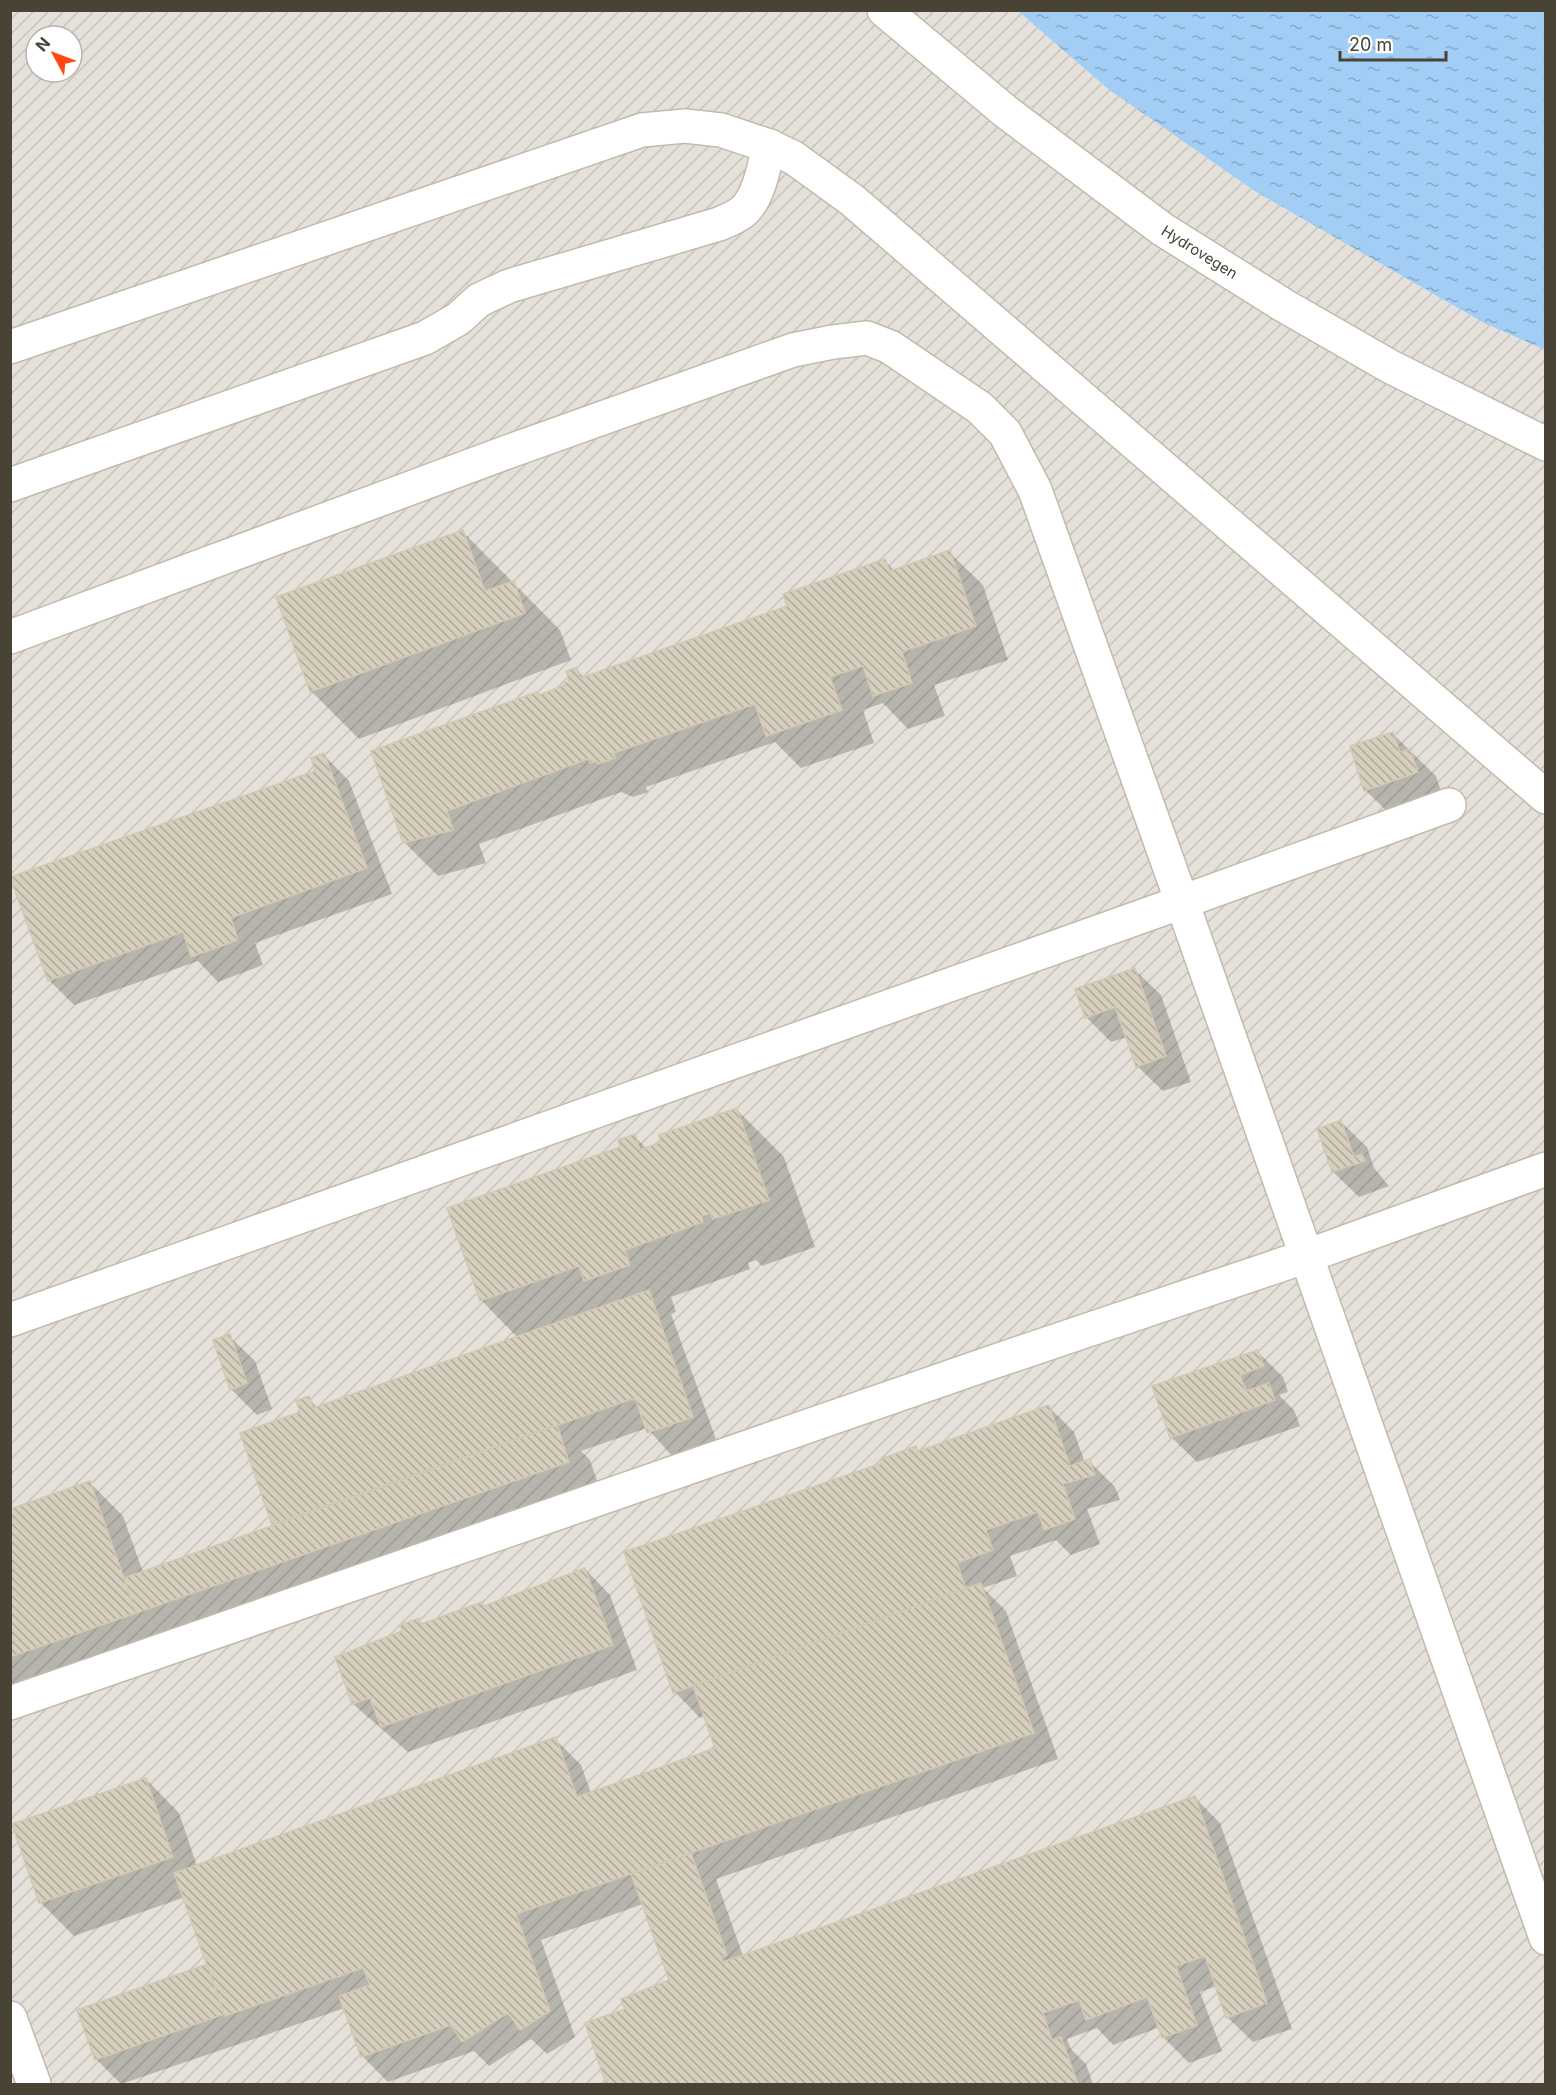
<svg xmlns="http://www.w3.org/2000/svg" width="1556" height="2095" font-family="Inter,sans-serif">
<defs>
<pattern id="industrial-furrows" width="10" height="10" patternUnits="userSpaceOnUse" patternTransform="scale(1.5)"><rect width="10" height="10" fill="#e5e1da"/><path d="M-1 1l2-2M0 10L10 0M9 11l2-2" fill="none" stroke="#c6c2bc"/></pattern>
<pattern id="water-ripples" width="26" height="14" patternUnits="userSpaceOnUse" patternTransform="scale(1.5)"><rect width="26" height="14" fill="#a2cdf4"/><path d="M2 4q2-2 4 0t4 0M15 11q2-2 4 0t4 0" fill="none" stroke="#86a8c6"/></pattern>
<pattern id="building-back-hatch" width="6" height="6" patternUnits="userSpaceOnUse" patternTransform="scale(1.5)"><rect width="6" height="6" fill="#d7cfbd"/><path d="M-1 5l2 2M0 0l6 6M5-1l2 2" fill="none" stroke="#b0aa9a"/></pattern>
</defs>
<rect width="100%" height="100%" fill="#f5f2e9"/>
<path fill="url(#industrial-furrows)" fill-rule="evenodd" d="M 11,11 L 1018,11 L 1108,89 L 1256,192 L 1484,323 L 1545,350 L 1545,2084 L 11,2084 ZM 36,36 L 72,36 L 72,72 L 36,72 Z"/>
<path fill="url(#water-ripples)" d="M 1018,11 L 1545,11 L 1545,350 L 1484,323 L 1256,192 L 1108,89 Z"/>
<g fill="#0003">
<path d="M 463,532 L 560,630 L 571,660 L 359,739 L 311,691 L 278,598 Z"/>
<path d="M 949,552 L 983,585 L 1008,660 L 934,685 L 945,716 L 908,729 L 883,703 L 863,710 L 874,743 L 801,768 L 775,742 L 646,787 L 648,792 L 633,797 L 621,792 L 479,844 L 486,863 L 438,876 L 404,842 L 540,696 L 567,686 L 576,669 L 585,678 L 789,607 L 885,561 L 895,571 Z"/>
<path d="M 1393,734 L 1436,776 L 1443,798 L 1391,815 L 1365,790 Z"/>
<path d="M 324,755 L 349,781 L 392,894 L 255,943 L 263,965 L 218,982 L 198,961 L 74,1005 L 49,980 L 317,772 Z"/>
<path d="M 1135,970 L 1161,995 L 1191,1082 L 1163,1091 L 1137,1066 L 1127,1037 L 1111,1042 L 1086,1017 Z"/>
<path d="M 736,1109 L 784,1157 L 815,1247 L 762,1266 L 756,1260 L 748,1263 L 750,1269 L 671,1297 L 676,1312 L 671,1314 L 717,1442 L 674,1458 L 647,1428 L 581,1451 L 590,1460 L 602,1495 L 10,1702 L 10,1511 L 90,1483 L 123,1516 L 143,1572 L 275,1526 L 273,1524 L 308,1398 L 318,1408 L 518,1338 L 481,1300 L 622,1148 L 634,1136 L 647,1149 Z"/>
<path d="M 1341,1122 L 1367,1147 L 1374,1168 L 1389,1186 L 1359,1197 L 1333,1172 L 1318,1130 Z"/>
<path d="M 229,1336 L 255,1361 L 272,1409 L 257,1415 L 231,1389 Z"/>
<path d="M 1258,1352 L 1283,1377 L 1288,1392 L 1279,1395 L 1294,1410 L 1300,1426 L 1197,1462 L 1171,1437 Z"/>
<path d="M 1049,1407 L 1074,1432 L 1085,1463 L 1089,1461 L 1115,1487 L 1120,1500 L 1087,1509 L 1100,1544 L 1071,1555 L 1056,1540 L 1010,1556 L 1017,1576 L 983,1588 L 1006,1611 L 1058,1759 L 716,1879 L 743,1956 L 1195,1798 L 1220,1823 L 1292,2029 L 1253,2042 L 1227,2017 L 1217,1986 L 1200,1992 L 1222,2051 L 1189,2063 L 1163,2037 L 1160,2027 L 1113,2045 L 1097,2028 L 1067,2039 L 1071,2049 L 1086,2064 L 1093,2084 L 608,2084 L 587,2024 L 627,2010 L 670,1981 L 643,1904 L 541,1940 L 575,2037 L 547,2054 L 531,2039 L 489,2066 L 474,2051 L 388,2082 L 362,2056 L 345,2008 L 121,2084 L 96,2059 L 209,1965 L 185,1897 L 74,1936 L 40,1902 L 146,1779 L 179,1813 L 197,1866 L 555,1739 L 581,1765 L 591,1793 L 717,1748 L 705,1716 L 700,1718 L 675,1692 L 884,1464 L 916,1448 L 920,1452 Z"/>
<path d="M 585,1569 L 610,1595 L 637,1670 L 408,1752 L 353,1704 L 337,1658 L 404,1632 L 418,1620 L 423,1625 L 482,1604 L 485,1607 Z"/>
</g>
<g fill="url(#building-back-hatch)" stroke="#d3c8b0" stroke-width="1.5">
<path d="M 463,530 L 485,591 L 514,581 L 525,613 L 310,692 L 276,597 Z"/>
<path d="M 950,550 L 976,626 L 902,652 L 912,683 L 873,696 L 863,666 L 830,677 L 842,710 L 766,736 L 755,704 L 614,753 L 615,758 L 598,764 L 597,761 L 590,763 L 588,759 L 447,811 L 453,830 L 403,843 L 371,751 L 531,694 L 537,692 L 539,695 L 565,685 L 564,683 L 569,681 L 566,671 L 577,667 L 580,678 L 787,606 L 783,594 L 885,559 L 890,571 Z"/>
<path d="M 1393,732 L 1400,752 L 1410,749 L 1418,772 L 1364,791 L 1350,746 Z"/>
<path d="M 324,753 L 367,868 L 231,918 L 238,940 L 191,957 L 183,932 L 48,981 L 10,877 L 315,771 L 311,758 Z"/>
<path d="M 1135,968 L 1166,1056 L 1136,1067 L 1115,1007 L 1085,1018 L 1075,989 Z"/>
<path d="M 737,1108 L 769,1200 L 713,1219 L 711,1213 L 702,1216 L 703,1222 L 625,1250 L 630,1265 L 584,1281 L 579,1266 L 480,1301 L 447,1208 L 620,1147 L 618,1140 L 635,1134 L 640,1150 L 661,1142 L 659,1135 Z"/>
<path d="M 1341,1120 L 1354,1157 L 1362,1154 L 1365,1161 L 1332,1172 L 1317,1129 Z"/>
<path d="M 649,1290 L 693,1417 L 647,1433 L 635,1398 L 272,1525 L 240,1433 L 300,1412 L 296,1401 L 309,1396 L 313,1408 Z"/>
<path d="M 230,1334 L 247,1383 L 230,1390 L 213,1340 Z"/>
<path d="M 1258,1350 L 1264,1366 L 1240,1375 L 1246,1391 L 1269,1383 L 1275,1400 L 1170,1438 L 1152,1386 Z"/>
<path d="M 1049,1405 L 1070,1466 L 1090,1459 L 1095,1475 L 1063,1484 L 1075,1519 L 1044,1530 L 1038,1512 L 986,1530 L 993,1550 L 957,1563 L 966,1589 L 673,1693 L 624,1552 L 882,1463 L 881,1459 L 916,1446 L 918,1451 Z"/>
<path d="M 557,1425 L 569,1462 L 136,1613 L 124,1578 Z"/>
<path d="M 90,1481 L 136,1613 L 10,1657 L 10,1509 Z"/>
<path d="M 585,1568 L 613,1645 L 381,1727 L 370,1698 L 352,1704 L 335,1657 L 402,1631 L 400,1625 L 419,1618 L 421,1624 L 482,1602 L 484,1606 Z"/>
<path d="M 981,1583 L 1034,1733 L 516,1914 L 550,2011 L 520,2030 L 508,2013 L 462,2042 L 451,2025 L 361,2057 L 339,1996 L 370,1985 L 363,1968 L 225,2016 L 174,1873 L 556,1737 L 577,1797 L 715,1748 L 693,1686 Z"/>
<path d="M 146,1778 L 173,1857 L 39,1903 L 12,1824 Z"/>
<path d="M 1195,1796 L 1267,2003 L 1226,2018 L 1205,1956 L 1176,1966 L 1197,2025 L 1162,2038 L 1147,1997 L 1086,2020 L 1079,2000 L 1043,2013 L 1052,2040 L 1061,2037 L 1078,2084 L 606,2084 L 585,2023 L 625,2009 L 621,1999 L 669,1980 L 631,1874 L 691,1853 L 727,1955 L 721,1957 L 723,1962 Z"/>
<path d="M 207,1964 L 224,2014 L 95,2060 L 77,2010 Z"/>
</g>
<g fill="none" stroke-linecap="round" stroke-linejoin="round">
<g stroke="#c1bbaa" stroke-width="36">
<g id="minor">
<path id="s1" d="M 884,10 L 1005,111 L 1162,229 L 1283,305 L 1391,367 L 1546,444"/>
<path d="M 10,347 L 642,130 L 685,126 L 721,130 L 769,146 L 794,158 L 852,200 L 1546,797"/>
<path d="M 10,485 L 425,338 L 458,319 L 479,300 L 509,286 L 719,224 C 726,221 734,218 741,213 C 759,200 764,166 769,146"/>
<path d="M 10,637 L 510,451 L 793,350 L 833,342 L 867,338 L 890,347 L 980,408 L 1005,433 L 1035,490 L 1182,902 L 1449,805"/>
<path d="M 10,1320 L 1182,902 L 1546,1938"/>
<path d="M 10,1703 L 987,1364 L 1307,1256 L 1546,1169"/>
<path d="M 10,2018 L 34,2084"/>
</g>
</g>
<use href="#minor" stroke="#fff" stroke-width="33"/>
</g>
<g text-anchor="middle" stroke-width="5" stroke-linejoin="round" paint-order="stroke">
<g font-size="15" fill="#494336" stroke="#fff">
<text dy="5" stroke="none"><textPath href="#s1" startOffset="398">Hydrovegen</textPath></text>
</g>
</g>
<rect width="1556" height="2095" fill="none" stroke="#494336" stroke-width="24"/>
<g transform="translate(54 54) rotate(311)"><circle r="28" fill="#ffffff" stroke="#b6b4af" stroke-width="1.5"/>
<path d="M0-4.5L10 22L0 15L-10 22Z" fill="#ff4a16"/>
<text y="-9" font-size="16" font-weight="bold" text-anchor="middle" fill="#494336">N</text>
</g>
<path d="M1340 51v9h106v-9" fill="none" stroke="#494336" stroke-width="3"/>
<text x="1349" y="51" font-size="18" fill="#494336" stroke="#ffffff" stroke-width="4.5" paint-order="stroke">20 m</text>
</svg>
